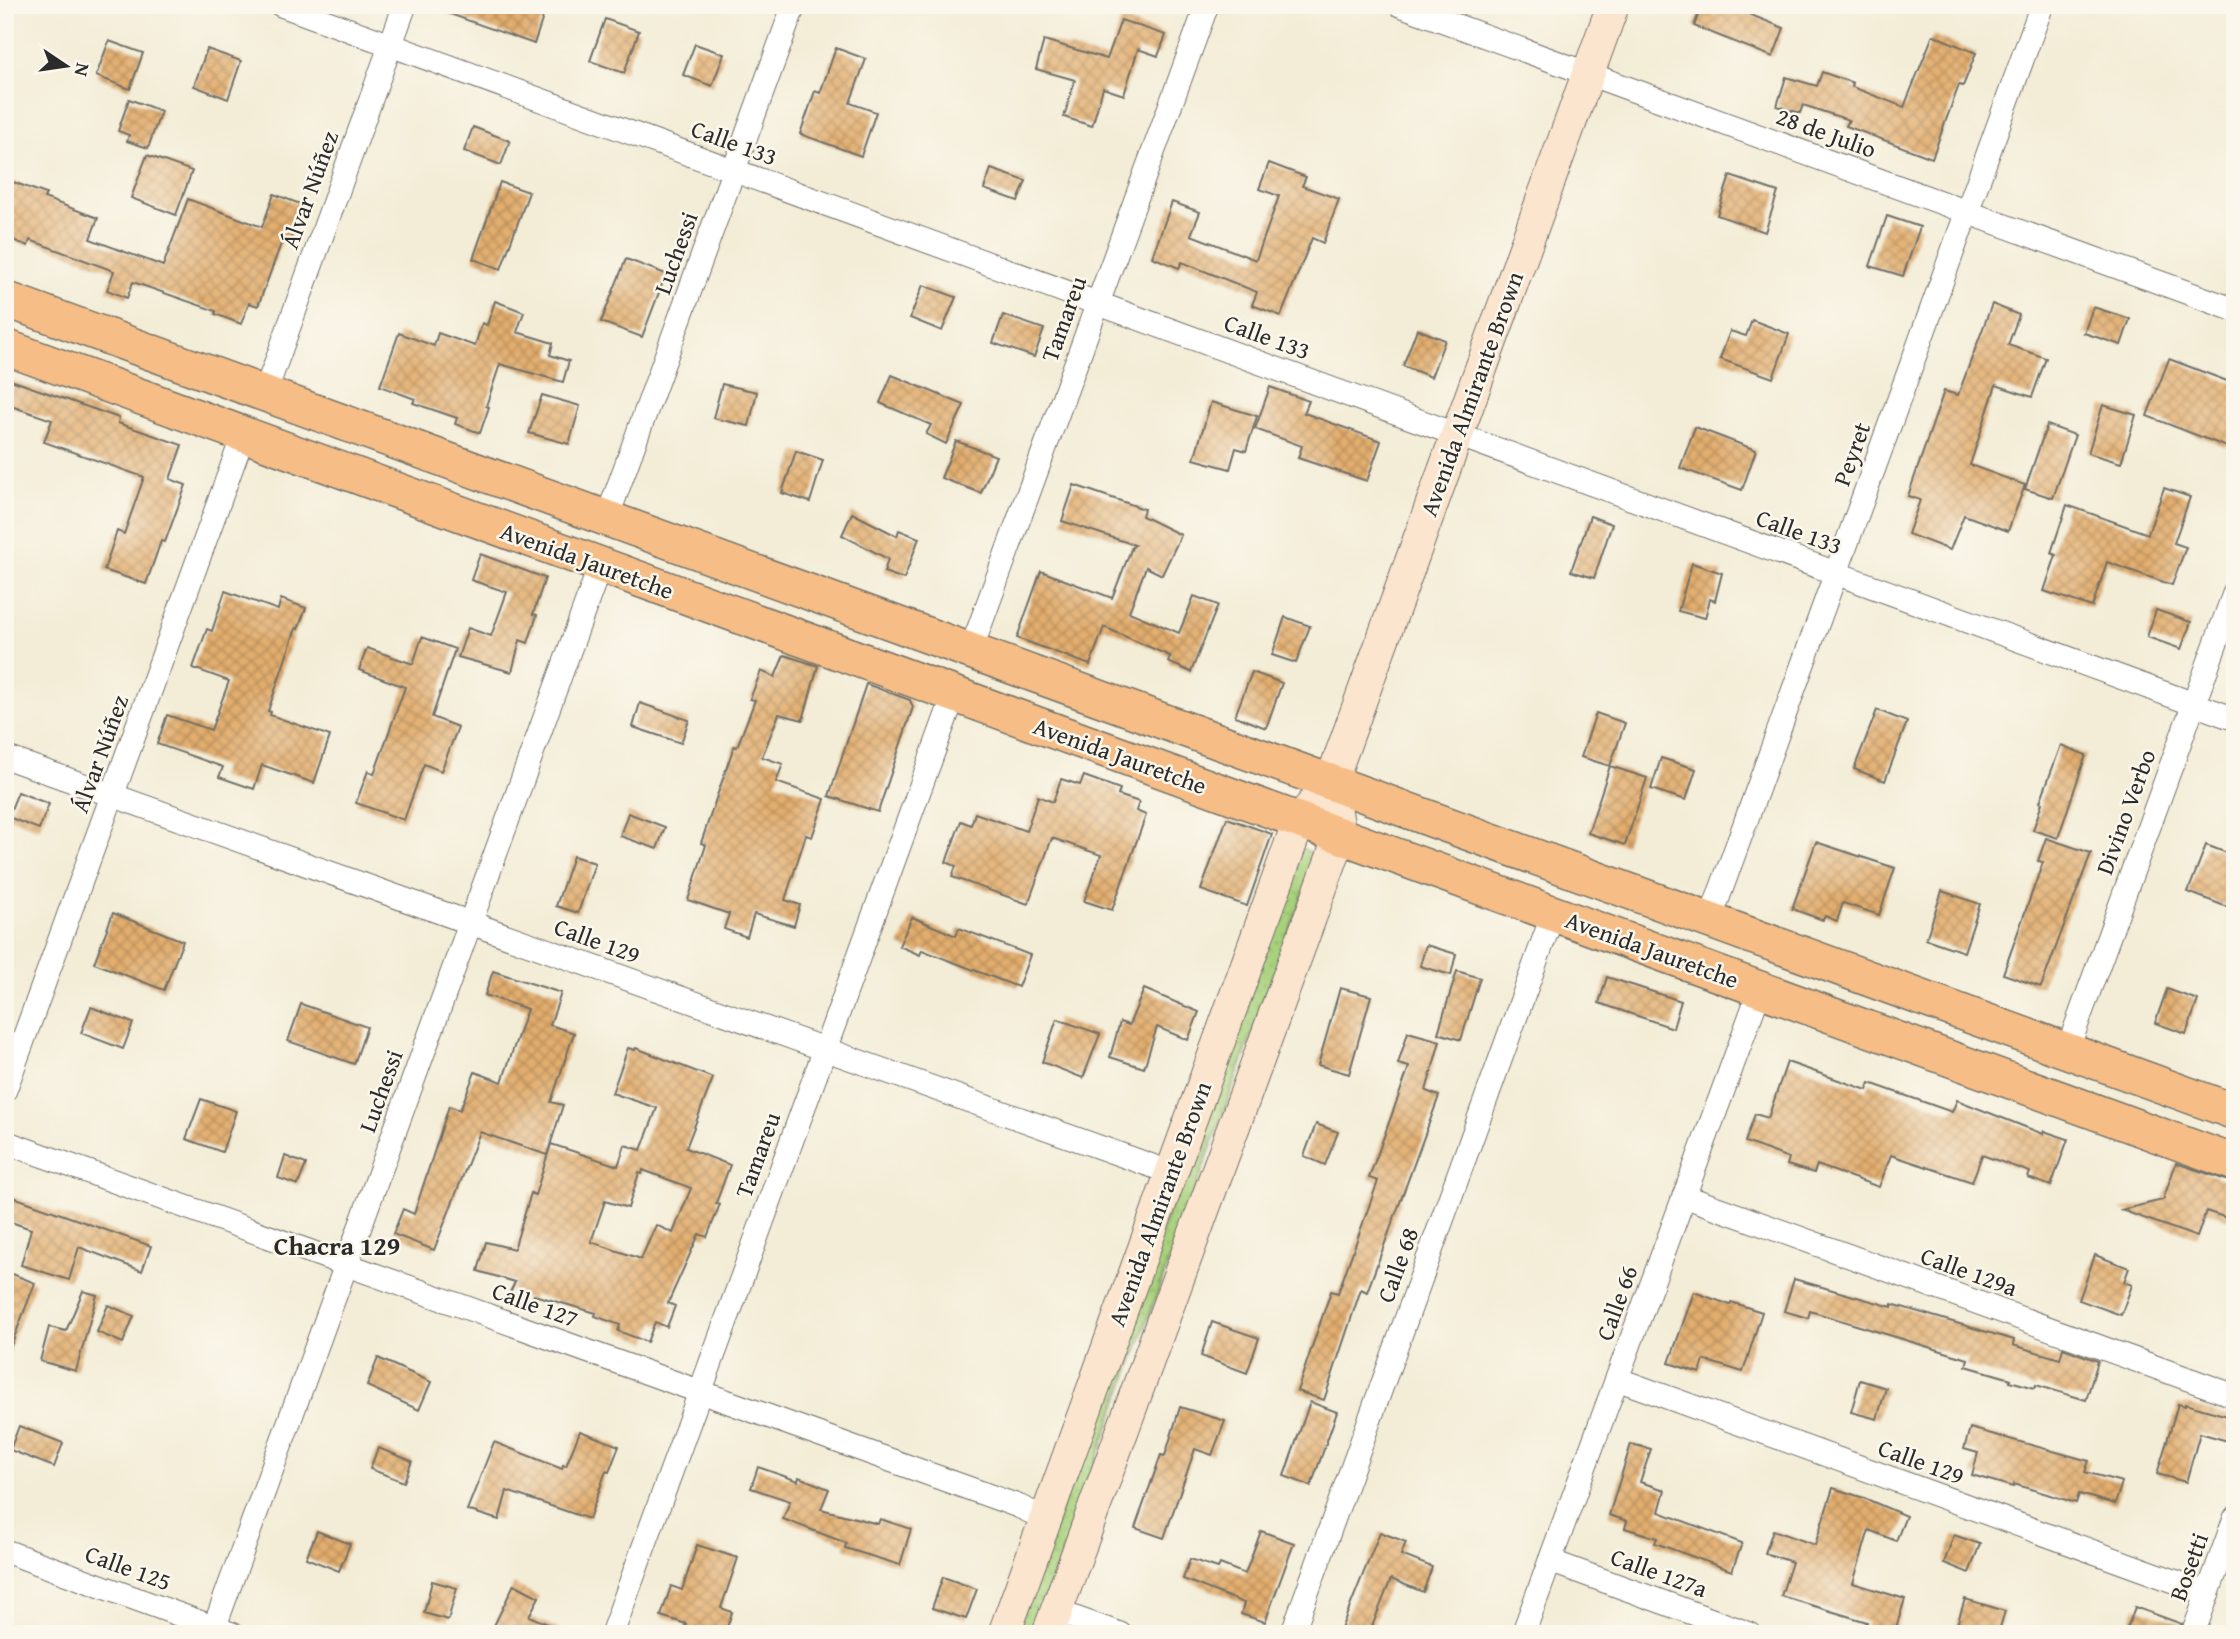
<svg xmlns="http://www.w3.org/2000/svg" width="2240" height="1639" font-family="'Gentium Book Plus',serif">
<defs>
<pattern id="grass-dots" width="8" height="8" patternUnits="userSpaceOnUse" patternTransform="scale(1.75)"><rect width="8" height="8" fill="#a7d17c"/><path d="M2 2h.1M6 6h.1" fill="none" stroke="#90b46b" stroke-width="1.8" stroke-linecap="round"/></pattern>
<pattern id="building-cross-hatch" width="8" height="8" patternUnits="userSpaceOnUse" patternTransform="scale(1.75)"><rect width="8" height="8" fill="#e3ae6e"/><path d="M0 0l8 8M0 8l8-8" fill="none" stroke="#b88e5b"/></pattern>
</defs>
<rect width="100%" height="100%" fill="#fbf7ec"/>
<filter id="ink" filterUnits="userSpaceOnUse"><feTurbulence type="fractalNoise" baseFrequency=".0143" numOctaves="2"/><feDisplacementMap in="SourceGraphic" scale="14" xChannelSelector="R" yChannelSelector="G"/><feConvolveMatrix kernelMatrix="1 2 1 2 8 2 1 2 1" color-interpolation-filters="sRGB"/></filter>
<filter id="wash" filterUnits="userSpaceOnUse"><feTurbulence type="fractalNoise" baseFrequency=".00686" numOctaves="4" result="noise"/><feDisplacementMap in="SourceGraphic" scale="28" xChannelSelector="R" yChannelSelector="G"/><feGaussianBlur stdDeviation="1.57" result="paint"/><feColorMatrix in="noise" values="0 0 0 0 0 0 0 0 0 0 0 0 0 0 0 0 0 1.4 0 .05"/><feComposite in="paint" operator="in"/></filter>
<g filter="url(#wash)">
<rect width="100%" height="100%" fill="#f3edd7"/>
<path fill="url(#grass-dots)" stroke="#697e54" stroke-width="2" d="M 1301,848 L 1317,856 L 1033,1634 L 1015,1634 Z"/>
<g id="blocks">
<g fill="url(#building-cross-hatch)" fill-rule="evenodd">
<path d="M 434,5 L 547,5 L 534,44 L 433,8 Z"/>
<path d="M 1702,5 L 1726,5 L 1784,28 L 1773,57 L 1694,26 Z"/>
<path d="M 605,19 L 639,31 L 624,73 L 590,61 Z"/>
<path d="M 1121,20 L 1166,35 L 1158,56 L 1138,49 L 1124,95 L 1103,88 L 1092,126 L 1064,117 L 1075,80 L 1036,69 L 1044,40 L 1107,59 Z"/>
<path d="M 1933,35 L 1976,53 L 1963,86 L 1959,85 L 1932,158 L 1846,126 L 1849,120 L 1803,105 L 1800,113 L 1777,106 L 1786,77 L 1817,86 L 1822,72 L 1853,83 L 1852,87 L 1904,107 Z"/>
<path d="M 109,41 L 143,53 L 130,89 L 96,76 Z"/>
<path d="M 695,44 L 724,54 L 712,86 L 683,75 Z"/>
<path d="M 836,48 L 866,59 L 850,103 L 876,112 L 861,156 L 800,134 L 815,91 L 820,93 Z"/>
<path d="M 207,49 L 241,61 L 228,99 L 194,86 Z"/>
<path d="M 129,99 L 161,111 L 148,148 L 127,141 L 129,135 L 118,131 Z"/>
<path d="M 473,127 L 510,141 L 501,165 L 464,151 Z"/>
<path d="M 147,155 L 192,171 L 176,215 L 131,198 Z"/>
<path d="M 1269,163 L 1306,177 L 1302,186 L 1339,199 L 1323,243 L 1312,238 L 1281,316 L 1252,305 L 1257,292 L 1182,262 L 1179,268 L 1152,257 L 1172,202 L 1200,212 L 1191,235 L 1256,260 L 1279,196 L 1259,189 Z"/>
<path d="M 991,169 L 1026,181 L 1018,201 L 984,189 Z"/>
<path d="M 1730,176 L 1778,192 L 1765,232 L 1717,215 Z"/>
<path d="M 5,179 L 46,194 L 44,198 L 98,218 L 90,239 L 163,266 L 188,199 L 262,227 L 274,194 L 303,205 L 289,243 L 282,241 L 258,306 L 249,303 L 241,324 L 215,314 L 216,311 L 133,282 L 127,298 L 107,290 L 114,271 L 30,240 L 28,246 L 5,237 Z"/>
<path d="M 500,182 L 529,192 L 501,269 L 473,259 Z"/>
<path d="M 1887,216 L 1920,227 L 1903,276 L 1870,266 Z"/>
<path d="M 626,259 L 666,274 L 642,337 L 601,322 Z"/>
<path d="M 923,285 L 956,297 L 942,331 L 910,318 Z"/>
<path d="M 495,301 L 524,312 L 517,332 L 553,343 L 550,355 L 569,361 L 563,382 L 500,364 L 486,406 L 489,407 L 480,433 L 455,424 L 457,418 L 413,403 L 415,399 L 380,386 L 399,333 L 434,346 L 438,333 L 475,346 L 482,323 L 487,325 Z"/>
<path d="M 1992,304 L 2019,315 L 2008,345 L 2046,358 L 2032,397 L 1996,385 L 1970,465 L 2025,485 L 2008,531 L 1964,515 L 1950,550 L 1908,534 L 1920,500 L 1908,496 L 1944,391 L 1958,395 Z"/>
<path d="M 2093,307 L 2130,319 L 2121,345 L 2084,333 Z"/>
<path d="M 1003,315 L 1044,329 L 1034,357 L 993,343 Z"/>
<path d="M 1752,320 L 1789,334 L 1773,378 L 1720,359 L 1730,331 L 1746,336 Z"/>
<path d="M 1417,329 L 1445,340 L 1431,377 L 1403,366 Z"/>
<path d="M 2169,359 L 2235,384 L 2235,427 L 2227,447 L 2147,416 Z"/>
<path d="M 892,375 L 964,405 L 946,444 L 926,434 L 931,425 L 880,403 Z"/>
<path d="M 5,378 L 119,418 L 118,423 L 182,445 L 170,479 L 186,485 L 165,542 L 161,541 L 146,584 L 104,570 L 117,531 L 124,534 L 144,477 L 44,442 L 52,420 L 5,404 Z"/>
<path d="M 722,384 L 757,392 L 749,426 L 713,418 Z"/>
<path d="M 1270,387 L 1309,401 L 1304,413 L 1381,441 L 1367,481 L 1298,458 L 1302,446 L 1255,429 Z"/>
<path d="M 542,395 L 580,406 L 569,444 L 529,433 Z"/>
<path d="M 1211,402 L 1257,416 L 1246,451 L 1236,448 L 1230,469 L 1194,459 Z"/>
<path d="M 2103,405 L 2136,415 L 2121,463 L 2088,453 Z"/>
<path d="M 2047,425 L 2075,435 L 2053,498 L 2025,489 Z"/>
<path d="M 1695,427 L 1756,450 L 1742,490 L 1680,468 Z"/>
<path d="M 956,441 L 996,456 L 981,493 L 941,478 Z"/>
<path d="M 796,451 L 823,460 L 810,502 L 782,493 Z"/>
<path d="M 1074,485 L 1144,509 L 1142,516 L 1181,535 L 1162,575 L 1146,567 L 1129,612 L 1179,633 L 1194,596 L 1218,605 L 1191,672 L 1168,662 L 1170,656 L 1104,627 L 1090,665 L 1017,638 L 1041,571 L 1112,598 L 1132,547 L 1135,545 L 1062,521 Z"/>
<path d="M 2164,488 L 2190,497 L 2174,543 L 2186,547 L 2172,585 L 2107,562 L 2092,607 L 2044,591 L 2056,555 L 2051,553 L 2067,505 L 2148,534 Z"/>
<path d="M 852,513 L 897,536 L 899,530 L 919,538 L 904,579 L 884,572 L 888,559 L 842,535 Z"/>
<path d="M 1590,516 L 1612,524 L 1594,578 L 1571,571 Z"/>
<path d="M 480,554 L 545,578 L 533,614 L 537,615 L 528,643 L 520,640 L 512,672 L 458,657 L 468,628 L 491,636 L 507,592 L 471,580 Z"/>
<path d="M 1692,563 L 1722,573 L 1715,601 L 1710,599 L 1705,618 L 1678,611 Z"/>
<path d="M 225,591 L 278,610 L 281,599 L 306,608 L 298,629 L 296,628 L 268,711 L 271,712 L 270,715 L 330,736 L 314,783 L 262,765 L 254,789 L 219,777 L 223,767 L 157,744 L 167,715 L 211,730 L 229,681 L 193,668 L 207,629 L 212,631 Z"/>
<path d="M 2156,610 L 2191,622 L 2181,649 L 2147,637 Z"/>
<path d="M 1285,617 L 1310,626 L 1296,663 L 1272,655 Z"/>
<path d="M 422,637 L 455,649 L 432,717 L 458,727 L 441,771 L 424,764 L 404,820 L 356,803 L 368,771 L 374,774 L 405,687 L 359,670 L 367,648 L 413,664 Z"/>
<path d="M 784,655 L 818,666 L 803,720 L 779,714 L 762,757 L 783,764 L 776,782 L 825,799 L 812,837 L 806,835 L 785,900 L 800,905 L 794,926 L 754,914 L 747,937 L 724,929 L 729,914 L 688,900 L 706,845 L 701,843 L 734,746 L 737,747 L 755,700 L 750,699 L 761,671 L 775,677 Z"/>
<path d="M 1252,672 L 1282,683 L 1266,728 L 1235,716 Z"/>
<path d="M 866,684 L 910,700 L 913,707 L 878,812 L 829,796 Z"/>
<path d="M 640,703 L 689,720 L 681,743 L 633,727 Z"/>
<path d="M 1877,710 L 1907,722 L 1885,781 L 1854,769 Z"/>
<path d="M 1596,713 L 1625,723 L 1610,766 L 1581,757 Z"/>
<path d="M 2061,745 L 2086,755 L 2058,838 L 2033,830 L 2042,803 L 2040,802 Z"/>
<path d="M 1661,758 L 1696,769 L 1686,800 L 1651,789 Z"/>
<path d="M 1610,766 L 1647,778 L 1625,845 L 1588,833 Z"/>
<path d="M 1084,776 L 1120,789 L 1118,795 L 1139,802 L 1136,811 L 1146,815 L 1112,910 L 1084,901 L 1101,855 L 1052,838 L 1028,904 L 952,877 L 956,866 L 946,862 L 961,821 L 971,825 L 975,813 L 1026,831 L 1038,796 L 1053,802 L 1061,779 L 1080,785 Z"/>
<path d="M 18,792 L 49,804 L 39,829 L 8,817 Z"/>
<path d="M 628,813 L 665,827 L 657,849 L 620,836 Z"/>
<path d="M 1227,818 L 1272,834 L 1247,906 L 1201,890 Z"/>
<path d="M 2046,838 L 2091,853 L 2041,987 L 2003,974 L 2043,862 L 2038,861 Z"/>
<path d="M 1816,842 L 1895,868 L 1879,915 L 1843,903 L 1837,921 L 1825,916 L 1823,920 L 1792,909 Z"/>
<path d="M 2206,845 L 2235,856 L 2235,910 L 2188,892 Z"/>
<path d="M 573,856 L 595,863 L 578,913 L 556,906 Z"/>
<path d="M 1942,891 L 1980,904 L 1964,952 L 1926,939 Z"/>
<path d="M 113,913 L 183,941 L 164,990 L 94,963 Z"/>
<path d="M 912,917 L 956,936 L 959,928 L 1030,955 L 1018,987 L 922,950 L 920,955 L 899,946 Z"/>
<path d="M 1426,945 L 1456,954 L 1451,975 L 1420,966 Z"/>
<path d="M 493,971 L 561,993 L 550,1025 L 574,1033 L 551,1102 L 563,1105 L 547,1155 L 480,1132 L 434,1250 L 393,1234 L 403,1209 L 414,1214 L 449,1106 L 460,1110 L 475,1072 L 502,1082 L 527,1009 L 485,995 Z"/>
<path d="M 1457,971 L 1480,978 L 1461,1040 L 1438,1033 Z"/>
<path d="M 1607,977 L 1681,1001 L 1673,1028 L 1599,1003 Z"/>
<path d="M 1340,988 L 1371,996 L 1349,1074 L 1318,1065 Z"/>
<path d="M 1144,989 L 1199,1012 L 1188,1040 L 1157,1027 L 1144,1068 L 1110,1057 L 1120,1022 L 1129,1025 Z"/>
<path d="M 2167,989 L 2198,1000 L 2186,1034 L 2155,1023 Z"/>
<path d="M 301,1004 L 367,1027 L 354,1064 L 288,1041 Z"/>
<path d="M 91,1007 L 133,1023 L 123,1049 L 81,1033 Z"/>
<path d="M 1057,1019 L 1100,1034 L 1083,1078 L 1042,1062 Z"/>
<path d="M 1408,1032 L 1440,1041 L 1426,1091 L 1439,1096 L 1367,1292 L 1361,1289 L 1324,1400 L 1297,1391 L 1331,1291 L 1338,1293 L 1378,1181 L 1369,1178 L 1409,1067 L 1398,1064 Z"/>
<path d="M 628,1048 L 635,1050 L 636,1048 L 713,1078 L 686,1148 L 730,1165 L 716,1203 L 720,1204 L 707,1237 L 699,1234 L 668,1303 L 675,1306 L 667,1327 L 655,1322 L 647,1342 L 618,1331 L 620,1325 L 595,1316 L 596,1313 L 534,1295 L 531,1301 L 510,1292 L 515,1282 L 478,1271 L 486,1242 L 514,1249 L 531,1193 L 535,1195 L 551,1144 L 618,1166 L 625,1145 L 641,1150 L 657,1108 L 612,1093 ZM 643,1170 L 691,1188 L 673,1233 L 656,1225 L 641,1259 L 591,1242 L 605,1201 L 628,1208 L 639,1173 L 642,1174 Z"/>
<path d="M 1787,1062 L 1867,1090 L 1870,1083 L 1952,1112 L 1957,1100 L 2043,1134 L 2044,1131 L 2068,1139 L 2051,1186 L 2028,1178 L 2030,1172 L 1982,1155 L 1972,1182 L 1891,1155 L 1879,1187 L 1817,1165 L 1814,1173 L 1787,1165 L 1789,1158 L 1745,1142 L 1755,1114 L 1768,1118 Z"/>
<path d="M 201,1099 L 236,1111 L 222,1152 L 186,1139 Z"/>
<path d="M 1316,1124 L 1338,1132 L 1325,1165 L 1304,1156 Z"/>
<path d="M 285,1156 L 306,1164 L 298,1185 L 278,1178 Z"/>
<path d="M 2176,1163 L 2235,1183 L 2235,1207 L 2230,1219 L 2206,1211 L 2197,1237 L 2121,1210 L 2163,1200 Z"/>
<path d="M 5,1194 L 151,1246 L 142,1271 L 79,1247 L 69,1280 L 21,1265 L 31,1229 L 5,1220 Z"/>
<path d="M 2095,1255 L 2129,1268 L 2124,1282 L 2132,1285 L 2121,1315 L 2079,1300 Z"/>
<path d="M 5,1271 L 35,1283 L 7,1356 L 5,1355 Z"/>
<path d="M 1794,1279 L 1892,1307 L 1892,1304 L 2014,1340 L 2013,1345 L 2060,1359 L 2063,1348 L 2098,1361 L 2086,1400 L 2036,1385 L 2035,1388 L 2010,1381 L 2011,1379 L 1966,1366 L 1968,1359 L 1810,1311 L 1808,1318 L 1784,1311 Z"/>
<path d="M 83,1291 L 97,1295 L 76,1371 L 40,1361 L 49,1327 L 66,1331 Z"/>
<path d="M 1694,1292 L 1730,1305 L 1731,1302 L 1762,1312 L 1743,1372 L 1704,1360 L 1700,1373 L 1669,1363 Z"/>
<path d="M 108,1305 L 134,1316 L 123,1343 L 97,1332 Z"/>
<path d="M 1212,1322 L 1259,1338 L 1247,1373 L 1201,1356 Z"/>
<path d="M 378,1358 L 431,1382 L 419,1410 L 367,1386 Z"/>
<path d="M 1860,1380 L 1886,1388 L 1877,1419 L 1851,1412 Z"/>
<path d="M 1310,1402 L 1337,1412 L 1311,1486 L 1284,1476 Z"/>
<path d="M 2178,1404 L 2185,1406 L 2185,1404 L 2235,1418 L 2235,1430 L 2231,1442 L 2200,1433 L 2186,1482 L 2157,1474 Z"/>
<path d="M 1180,1407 L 1225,1421 L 1212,1455 L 1195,1449 L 1164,1538 L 1135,1528 L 1161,1455 L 1165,1456 Z"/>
<path d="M 19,1426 L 63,1443 L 54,1467 L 10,1450 Z"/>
<path d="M 1970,1428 L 2089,1461 L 2085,1472 L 2122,1482 L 2115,1504 L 2079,1494 L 2076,1503 L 2014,1484 L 2013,1487 L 1972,1475 L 1978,1453 L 1964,1449 Z"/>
<path d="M 580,1431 L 619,1446 L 609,1472 L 606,1471 L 589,1519 L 507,1491 L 499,1520 L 467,1510 L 494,1442 L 562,1469 L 563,1465 L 566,1466 Z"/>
<path d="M 1631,1444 L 1651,1449 L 1640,1482 L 1665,1490 L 1659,1512 L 1742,1543 L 1732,1571 L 1655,1543 L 1657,1538 L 1625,1528 L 1627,1521 L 1609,1515 Z"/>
<path d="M 378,1448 L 412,1461 L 404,1482 L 370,1469 Z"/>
<path d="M 758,1467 L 798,1481 L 799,1477 L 829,1489 L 821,1509 L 878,1524 L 880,1519 L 911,1529 L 900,1565 L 845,1548 L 846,1543 L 783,1519 L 790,1501 L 751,1488 Z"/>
<path d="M 1833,1488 L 1864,1498 L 1906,1516 L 1896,1541 L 1869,1530 L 1853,1583 L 1905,1599 L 1894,1634 L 1862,1634 L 1867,1622 L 1781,1596 L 1792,1562 L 1765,1553 L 1773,1530 L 1815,1545 Z"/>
<path d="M 317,1531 L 350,1544 L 339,1571 L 306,1558 Z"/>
<path d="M 1261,1531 L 1294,1543 L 1265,1622 L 1241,1614 L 1244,1603 L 1183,1579 L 1190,1559 L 1218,1568 L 1220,1564 L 1245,1574 Z"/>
<path d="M 1380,1532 L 1406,1542 L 1401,1555 L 1432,1567 L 1423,1592 L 1391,1579 L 1369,1634 L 1339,1634 Z"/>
<path d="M 1954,1535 L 1980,1544 L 1969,1573 L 1944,1563 Z"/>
<path d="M 697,1545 L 738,1558 L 721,1608 L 732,1612 L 725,1634 L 682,1634 L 686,1624 L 661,1616 L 671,1586 L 682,1590 Z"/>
<path d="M 943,1577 L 977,1589 L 966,1619 L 932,1608 Z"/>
<path d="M 432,1581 L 457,1588 L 448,1620 L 424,1613 Z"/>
<path d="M 514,1584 L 539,1597 L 529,1616 L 571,1634 L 490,1634 Z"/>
<path d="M 1965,1599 L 2005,1611 L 1998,1634 L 1954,1634 Z"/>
<path d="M 2135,1607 L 2182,1624 L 2179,1634 L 2125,1634 Z"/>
</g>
</g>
</g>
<g filter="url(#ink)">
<use href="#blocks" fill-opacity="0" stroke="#716f67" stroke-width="2"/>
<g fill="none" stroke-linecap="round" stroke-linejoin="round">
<g stroke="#716f67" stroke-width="25">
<g id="minor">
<path d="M 281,5 L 2235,719"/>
<path d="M 1400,5 L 2235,310"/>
<path d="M 265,393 L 405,5"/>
<path d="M 607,518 L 794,5"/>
<path d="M 971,650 L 1207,5"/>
<path d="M 5,757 L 1172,1173"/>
<path d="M 1710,920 L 2042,5"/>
<path d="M 2067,1051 L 2235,591"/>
<path d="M 5,1090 L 243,436"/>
<path d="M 5,1142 L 1018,1506 L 1046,1519"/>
<path d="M 1684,1196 L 2235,1396"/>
<path d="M 1617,1379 L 2207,1593"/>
<path d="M 5,1551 L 232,1634"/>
<path d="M 1550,1561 L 1750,1634"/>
<path d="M 1056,1611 L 1120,1634"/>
<path d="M 212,1634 L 600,566"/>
<path d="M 612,1634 L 954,695"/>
<path d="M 1292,1634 L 1553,914"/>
<path d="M 1523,1634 L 1760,990"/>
<path d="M 2193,1634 L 2235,1518"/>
</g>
</g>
<g stroke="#716f67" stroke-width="34">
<g id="secondary">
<path d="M 1004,1634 L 1299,821 L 1331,782 L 1613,5"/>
<path d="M 1048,1634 L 1340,836 L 1331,782"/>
</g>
</g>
<g stroke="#716f67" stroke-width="38">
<g id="primary">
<path d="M 5,299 L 2235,1112"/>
<path d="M 5,347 L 2235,1163"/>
</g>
</g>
<use href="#minor" stroke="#fff" stroke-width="23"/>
<use href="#secondary" stroke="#fbe5cf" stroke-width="32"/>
<use href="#primary" stroke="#f6be86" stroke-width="35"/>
</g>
</g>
<g text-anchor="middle" stroke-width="5" stroke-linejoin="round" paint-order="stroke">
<g font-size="24" fill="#2b2b2b" stroke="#fbf7ec">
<text transform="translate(1826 133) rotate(20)" y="8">28 de Julio</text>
<text transform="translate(734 143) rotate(20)" y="8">Calle 133</text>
<text transform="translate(310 190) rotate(-70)" y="8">Álvar Núñez</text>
<text transform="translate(676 253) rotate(-70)" y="8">Luchessi</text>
<text transform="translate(1064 319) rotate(-70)" y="8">Tamareu</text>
<text transform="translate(1267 337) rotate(20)" y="8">Calle 133</text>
<text transform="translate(1472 394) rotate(-70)" y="8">Avenida Almirante Brown</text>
<text transform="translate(1852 454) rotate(-70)" y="8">Peyret</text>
<text transform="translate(1799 532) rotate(20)" y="8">Calle 133</text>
<text transform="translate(587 561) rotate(20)" y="8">Avenida Jauretche</text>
<text transform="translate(100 754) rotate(-70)" y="8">Álvar Núñez</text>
<text transform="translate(1120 756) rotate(20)" y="8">Avenida Jauretche</text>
<text transform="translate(2126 812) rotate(-70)" y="8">Divino Verbo</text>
<text transform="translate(597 941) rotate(20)" y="8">Calle 129</text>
<text transform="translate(1652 950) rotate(20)" y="8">Avenida Jauretche</text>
<text transform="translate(381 1091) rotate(-70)" y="8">Luchessi</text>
<text transform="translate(758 1155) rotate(-70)" y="8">Tamareu</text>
<text transform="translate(1160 1204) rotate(-70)" y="8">Avenida Almirante Brown</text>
<text transform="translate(1398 1265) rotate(-70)" y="8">Calle 68</text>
<text transform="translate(1969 1272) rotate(20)" y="8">Calle 129a</text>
<text transform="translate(1617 1303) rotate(-70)" y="8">Calle 66</text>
<text transform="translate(535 1305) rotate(20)" y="8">Calle 127</text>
<text transform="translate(1921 1462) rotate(20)" y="8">Calle 129</text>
<text transform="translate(2189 1567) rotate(-70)" y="8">Bosetti</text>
<text transform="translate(128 1568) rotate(20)" y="8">Calle 125</text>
<text transform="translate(1659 1573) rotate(20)" y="8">Calle 127a</text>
</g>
<g font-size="26" font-weight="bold" fill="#2b2b2b" stroke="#fbf7ec">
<text x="337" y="1255">Chacra 129</text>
</g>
</g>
<rect width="2240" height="1639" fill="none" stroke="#fbf7ec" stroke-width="28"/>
<g transform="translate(66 66) rotate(103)" stroke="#fbf7ec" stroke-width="5" paint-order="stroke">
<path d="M0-5L12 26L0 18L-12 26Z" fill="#2b2b2b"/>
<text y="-10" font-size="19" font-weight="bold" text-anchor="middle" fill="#2b2b2b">N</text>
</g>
</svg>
